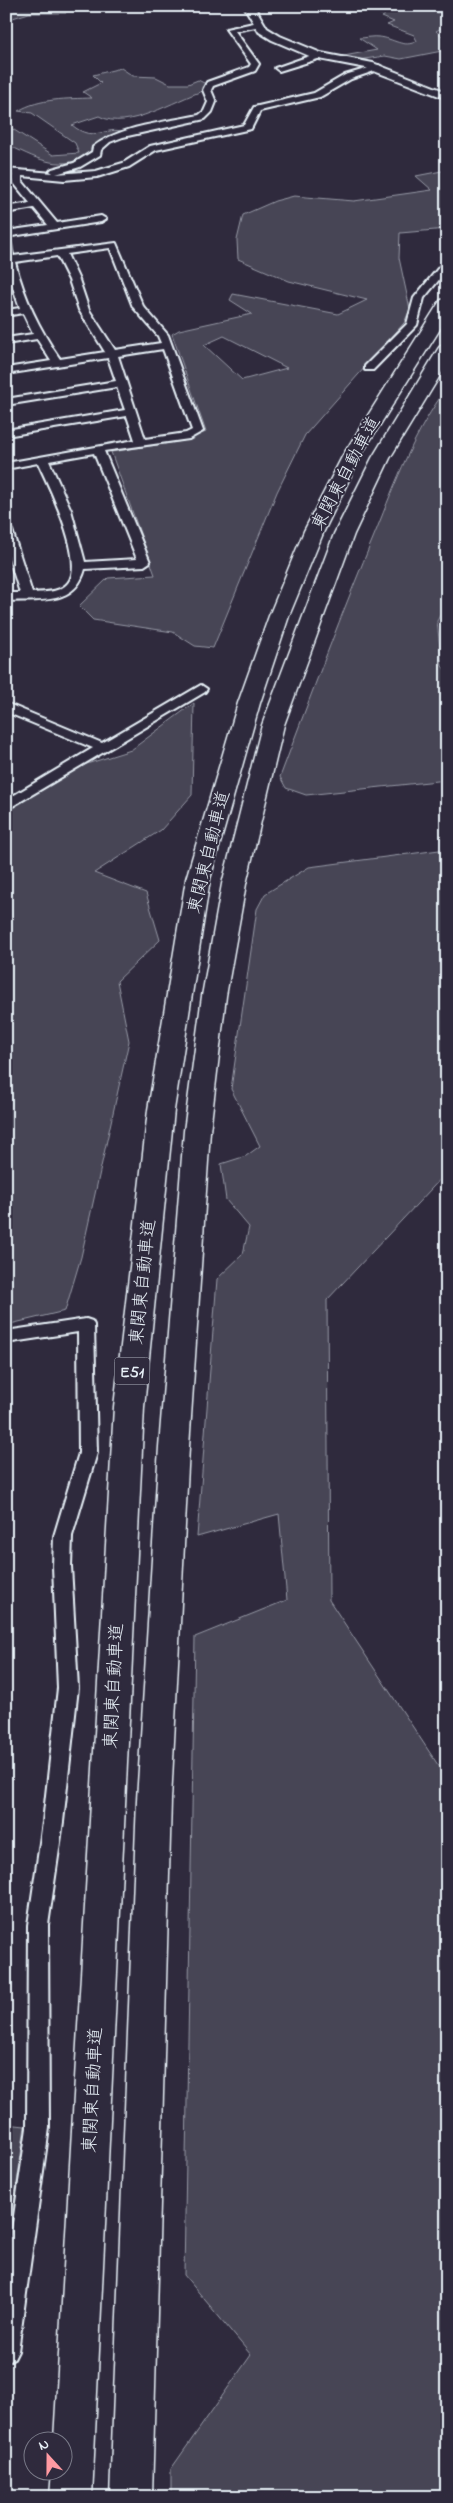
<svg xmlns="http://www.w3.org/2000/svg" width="453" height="2503" font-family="'Indie Flower','Klee One',sans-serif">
<rect width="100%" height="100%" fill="#2f2a3d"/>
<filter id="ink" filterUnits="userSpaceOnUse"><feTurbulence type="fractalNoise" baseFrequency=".02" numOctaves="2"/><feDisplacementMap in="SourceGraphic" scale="10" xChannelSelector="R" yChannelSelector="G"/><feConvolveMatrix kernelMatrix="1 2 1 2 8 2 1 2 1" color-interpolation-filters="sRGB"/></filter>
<g filter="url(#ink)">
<g fill="#464455" stroke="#979aa6" fill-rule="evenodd">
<path d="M 6,6 L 57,6 L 65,10 L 66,13 L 29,13 L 6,20 Z"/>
<path d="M 366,6 L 431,6 L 432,10 L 440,14 L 447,25 L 436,31 L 442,36 L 447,36 L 447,50 L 401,59 L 385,56 L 358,60 L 338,57 L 377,50 L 359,38 C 365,38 373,36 379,37 C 393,38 404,49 417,41 L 414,35 L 387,25 L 394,22 L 382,17 L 385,15 L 368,11 Z"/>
<path d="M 121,68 L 133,76 L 156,77 L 170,84 L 188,84 L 198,80 L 206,84 L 202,87 L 203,91 C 176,99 127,132 99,116 L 72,125 C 94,144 107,125 124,132 L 94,146 L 93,152 C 62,173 40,160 10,146 L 6,147 L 6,129 L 11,128 L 53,155 L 79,153 L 75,143 L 32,113 L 18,111 C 40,98 67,99 92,98 L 83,92 L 101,83 L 93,75 Z"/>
<path d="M 447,170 L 447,229 L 400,233 L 399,258 L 410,309 L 404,323 L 305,435 L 277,492 L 213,648 L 195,646 L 173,632 L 93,620 L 79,606 L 108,578 L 155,575 L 111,452 L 183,441 L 206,432 L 172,334 L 179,330 L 252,314 L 230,300 L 233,294 L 338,314 L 367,300 L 289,281 L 238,259 L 237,240 L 243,215 L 275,201 L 294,196 L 354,201 L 432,190 L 416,176 ZM 224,336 L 287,368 L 242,380 L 204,345 Z"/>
<path d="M 447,388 L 447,602 L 437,621 L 442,666 L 447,672 L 447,780 L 306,795 L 286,788 L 280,777 C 311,695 342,612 376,531 C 395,483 415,430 447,388 Z"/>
<path d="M 194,703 L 192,795 L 161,830 L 94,873 L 146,893 L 160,940 L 117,981 L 129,1041 L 81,1257 L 65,1311 L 6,1325 L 6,811 L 74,768 L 131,750 Z"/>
<path d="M 447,849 L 447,1172 L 327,1300 L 329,1600 L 438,1765 L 447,1772 L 447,2497 L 171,2497 L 171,2469 L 251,2355 L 184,2275 L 195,1637 L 287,1600 L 279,1514 L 197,1537 L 217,1279 L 243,1254 L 249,1227 L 226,1200 L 221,1164 L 246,1156 L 260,1146 L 231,1089 L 257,909 L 265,894 L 309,867 Z"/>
<path d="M 6,2124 L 25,2126 L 6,2260 Z"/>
</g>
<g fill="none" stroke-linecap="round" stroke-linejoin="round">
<g stroke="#e8f1f8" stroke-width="4">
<g id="minor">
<path d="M 258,22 L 261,22 L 261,26 L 235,31 L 259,64 L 255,71 L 213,86 L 211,90 L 216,102 L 212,112 L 205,119 L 123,137 L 110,142 L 101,150 L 100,155 L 80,167 L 56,174 L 96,171 L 123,163 L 150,146 L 244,125 L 254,107 L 314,93 L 345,75 L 379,65 L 383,68 L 351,79 L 320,97 L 260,111 L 251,129 L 156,150 L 129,167 L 97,177 L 64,180 L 22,176 L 22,181 L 57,223 L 101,216 L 106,219 L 101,222 L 6,237 L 6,231 L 48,225 L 34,208 L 6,213 L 6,207 L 30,203 L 13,182 L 11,178 L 13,175 L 6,175 L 6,169 L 53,173 L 50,171 L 52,169 L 74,163 L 92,152 L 93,147 C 119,126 166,122 199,115 L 204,111 L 208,102 L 203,90 L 207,82 L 249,67 L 251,64 L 226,29 Z"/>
<path d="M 318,53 L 322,56 L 321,58 L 279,71 L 275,68 Z"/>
<path d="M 6,241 L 11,244 L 13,256 L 116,243 L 143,306 L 168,335 L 203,431 L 189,439 L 104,451 L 150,562 L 144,566 L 85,569 C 75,607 37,599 6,601 L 6,593 L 20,593 L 6,549 L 6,527 L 12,530 L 32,593 C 44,592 60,593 68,583 C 86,562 49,486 38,463 L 6,469 L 6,463 L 135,440 L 127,416 L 6,436 L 6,430 L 125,410 L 117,387 L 6,405 L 6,399 L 116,381 L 108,358 L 6,374 L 6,368 L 51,361 L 37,339 L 6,344 L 6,338 L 33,334 L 23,313 L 6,316 L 6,310 L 20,308 L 6,267 ZM 110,248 L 133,307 L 158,336 L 161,343 L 115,350 L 89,310 L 79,280 L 67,254 ZM 57,256 L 69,280 L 79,310 L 105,352 L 60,359 C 39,329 24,297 15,262 ZM 163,349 L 192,430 L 186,433 L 145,439 L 118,356 ZM 94,453 L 137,559 L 85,562 L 71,510 L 49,461 Z"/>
<path d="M 447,260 L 447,270 L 424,298 L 417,325 L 373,370 L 365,370 L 365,366 L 407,324 L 414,298 L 444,261 Z"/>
<path d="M 201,685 L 207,689 L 205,692 L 6,810 L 6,800 L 93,748 L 6,712 L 6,703 L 102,743 Z"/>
<path d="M 86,1319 L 92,1321 L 94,1325 L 97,1453 L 72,1536 L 71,1566 L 78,1688 L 63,1822 L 48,1925 L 49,2128 L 18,2351 L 14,2359 L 6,2363 L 6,2270 L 27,2128 L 28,1925 L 43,1822 L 58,1688 L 53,1566 L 54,1536 L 79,1453 L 78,1332 L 6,1343 L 6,1331 Z"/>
</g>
</g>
<g stroke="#e8f1f8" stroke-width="4">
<path id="tertiary" d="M 244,6 L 254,6 L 267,28 L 280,36 L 321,53 L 373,63 L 447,92 L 447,99 L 366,68 L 314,58 L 272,40 L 259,32 Z"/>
</g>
<g stroke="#e8f1f8" stroke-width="3">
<g id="motorway">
<path d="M 447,299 L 447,318 L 361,455 L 324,531 L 289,616 L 260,703 L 210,879 L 174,1110 L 144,1407 L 92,2497 L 50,2497 L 52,2470 L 62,2470 L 62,2440 L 54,2440 L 114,1407 L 148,1110 L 186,879 L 238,703 L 269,616 L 304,531 L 343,455 L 438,304 L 441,300 Z"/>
<path d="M 447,344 L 447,364 L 390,458 L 354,534 L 284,725 L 246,884 L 226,996 L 210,1131 L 189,1447 L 171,1800 L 152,2497 L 110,2497 L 137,1800 L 159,1447 L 184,1131 L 202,996 L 222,884 L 262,725 L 334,534 L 372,458 L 438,349 L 441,345 Z"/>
</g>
</g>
<use href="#minor" fill="#2f2a3d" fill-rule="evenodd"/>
<use href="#tertiary" fill="#2f2a3d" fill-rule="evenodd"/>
<use href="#motorway" fill="#2f2a3d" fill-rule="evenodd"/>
</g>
</g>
<g text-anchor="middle" stroke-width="4" stroke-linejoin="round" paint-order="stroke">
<rect fill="#2f2a3d" stroke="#b0b5c0" stroke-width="1" x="114.5" y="1357.5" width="35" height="27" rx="4"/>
<g font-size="16" font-weight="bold" fill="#e8f1f8">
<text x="132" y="1377">E51</text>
</g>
<g font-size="18" fill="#e8f1f8" stroke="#2f2a3d">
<text transform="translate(345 473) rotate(-62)" y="6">東関東自動車道</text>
<text transform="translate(208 852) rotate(-76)" y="6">東関東自動車道</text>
<text transform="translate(142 1282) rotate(-84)" y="6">東関東自動車道</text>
<text transform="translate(113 1686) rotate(-87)" y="6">東関東自動車道</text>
<text transform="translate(92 2090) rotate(-87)" y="6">東関東自動車道</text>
</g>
</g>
<rect width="453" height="2503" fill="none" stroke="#2f2a3d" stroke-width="25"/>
<rect x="12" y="12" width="428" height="2478" fill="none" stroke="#e8f1f8" stroke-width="2" filter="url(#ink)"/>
<g transform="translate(48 2456) rotate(339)"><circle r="24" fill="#2f2a3d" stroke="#797a88"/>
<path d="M0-4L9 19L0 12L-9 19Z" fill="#ff9aa2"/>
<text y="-8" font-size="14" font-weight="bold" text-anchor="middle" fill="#e8f1f8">N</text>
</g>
</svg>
